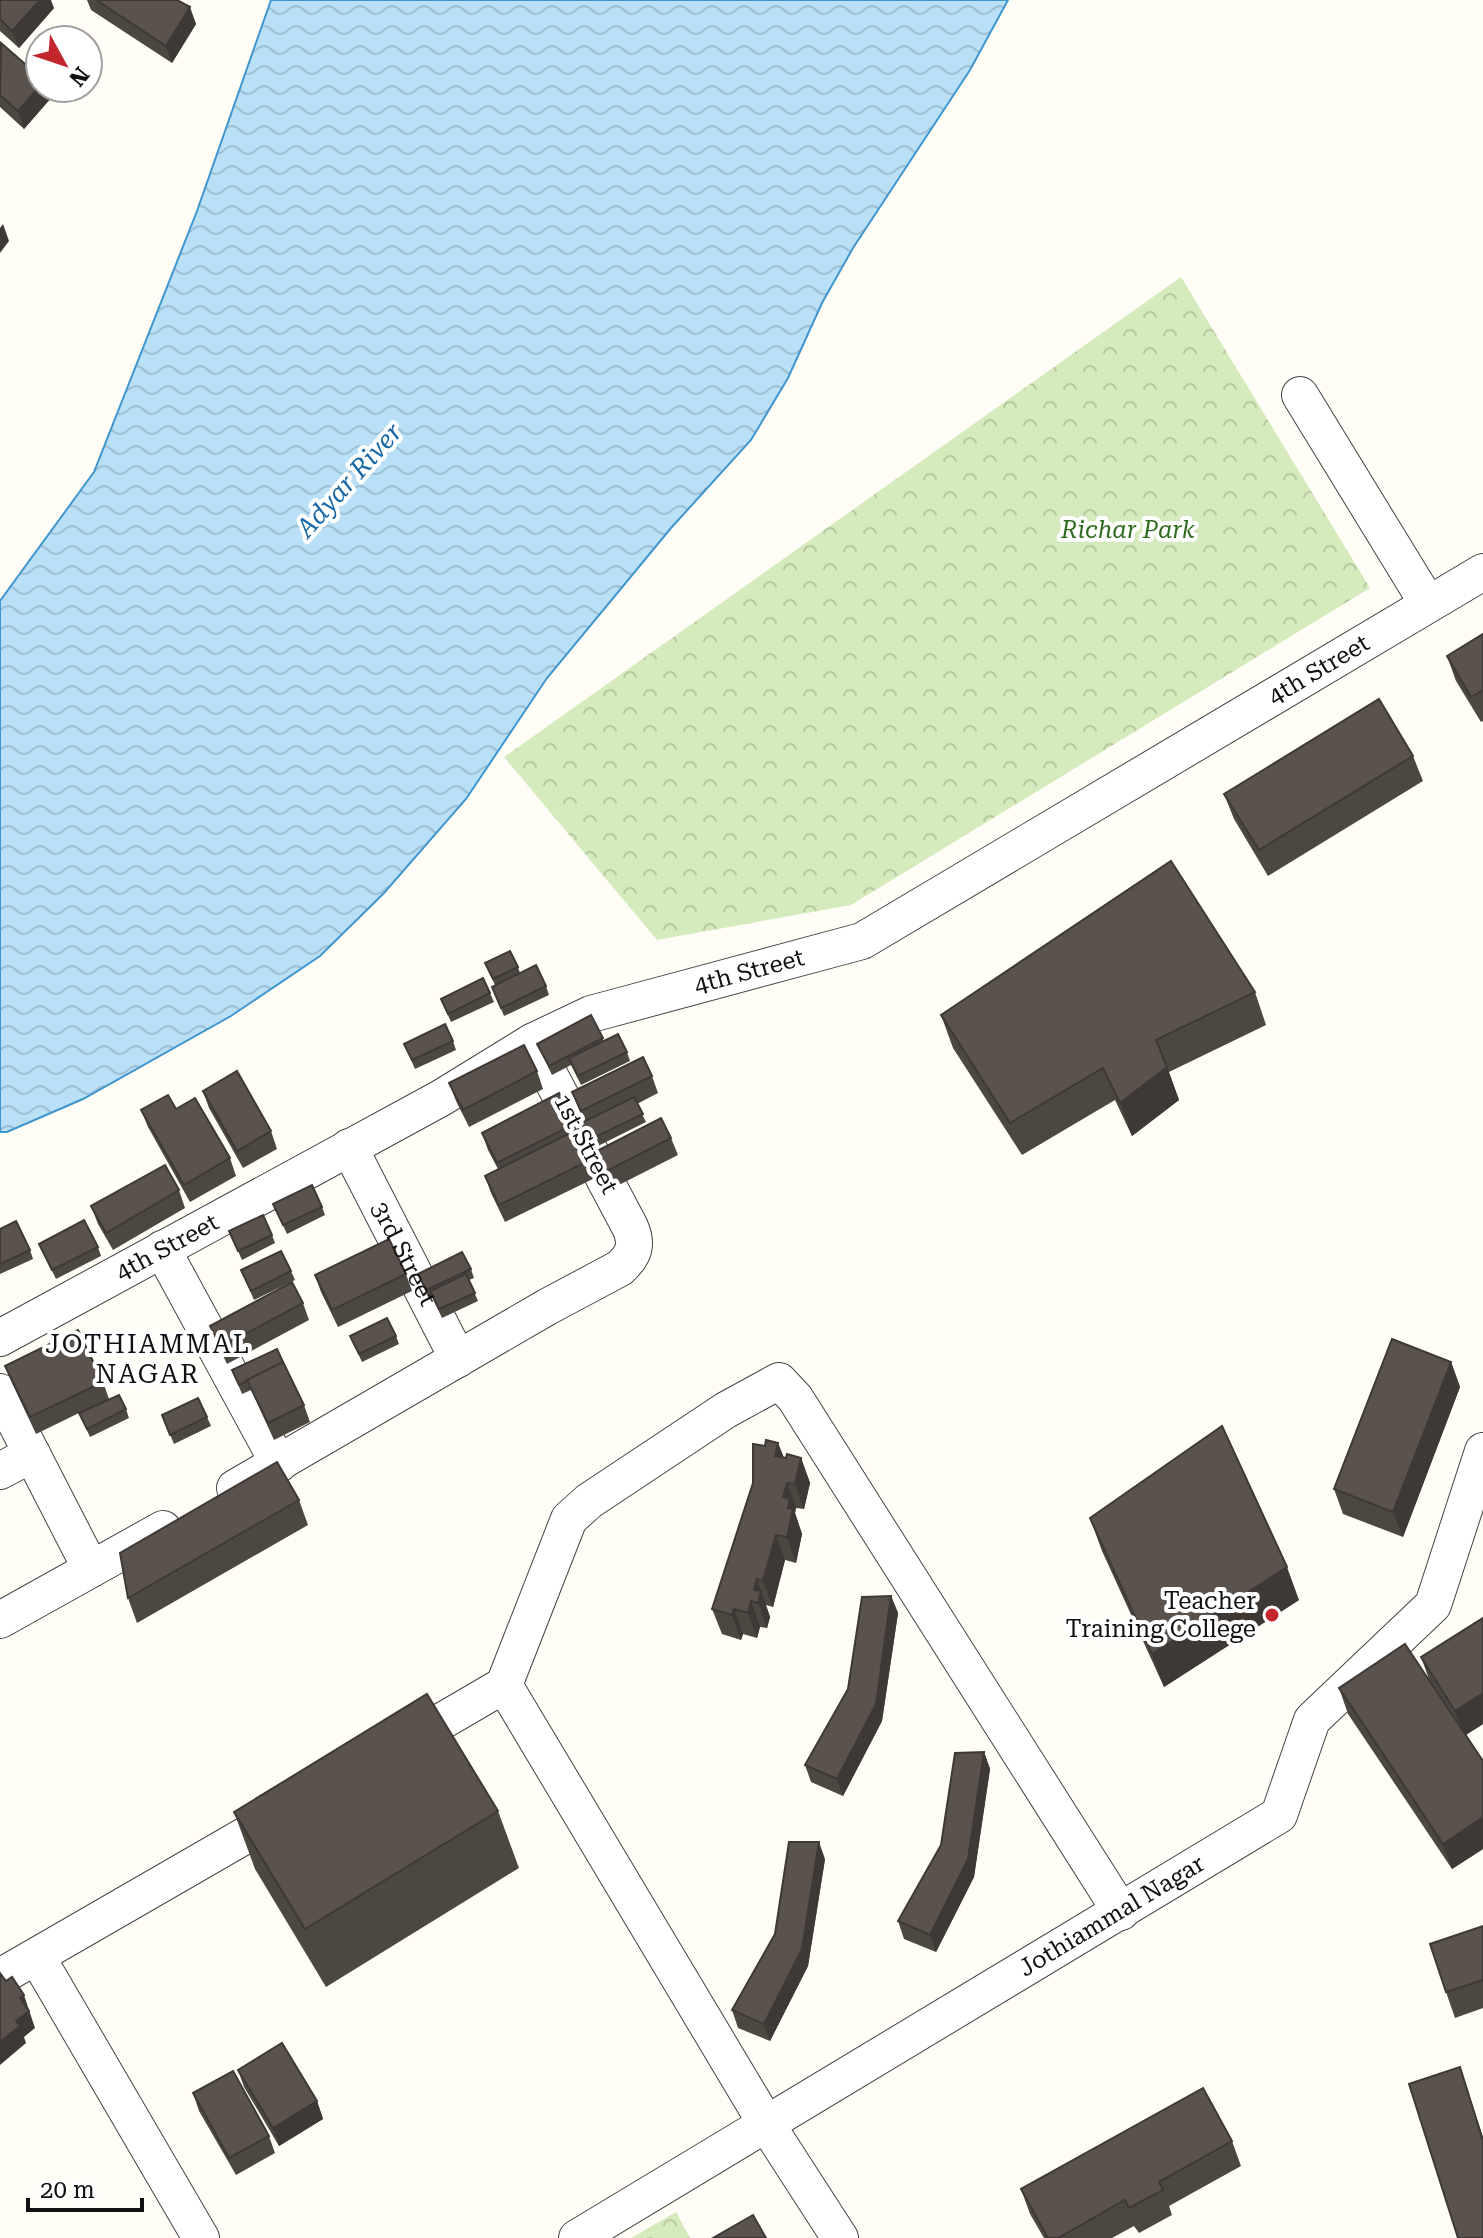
<svg xmlns="http://www.w3.org/2000/svg" width="1483" height="2238" font-family="'Roboto Serif',serif">
<defs>
<pattern id="park-crowns" width="20" height="18" patternUnits="userSpaceOnUse" patternTransform="scale(2)"><rect width="20" height="18" fill="#d5ebbd"/><path d="M2 6a3 3 0 1 1 6 0M12 15a3 3 0 1 1 6 0" fill="none" stroke="#b6c8a1"/></pattern>
<pattern id="water-waves" width="16" height="10" patternUnits="userSpaceOnUse" patternTransform="scale(2)"><rect width="16" height="10" fill="#b9e0f7"/><path d="M0 5q4-4 8 0t8 0" fill="none" stroke="#9ebfd3"/></pattern>
</defs>
<rect width="100%" height="100%" fill="#fffdf5"/>
<g fill="url(#park-crowns)">
<path d="M 1181,277 L 1370,588 L 851,905 L 657,940 L 504,757 Z"/>
<path d="M 676,2212 L 690,2238 L 631,2238 Z"/>
</g>
<path fill="url(#water-waves)" stroke="#3f96cf" stroke-width="2" d="M 271,0 L 1008,0 L 970,70 L 853,248 L 822,303 L 788,378 L 751,440 L 671,528 L 547,678 L 466,799 L 384,893 L 320,956 L 231,1016 L 83,1099 L 7,1132 L 0,1132 L 0,601 L 94,472 L 197,211 Z"/>
<g fill="none" stroke-linecap="round" stroke-linejoin="round">
<g stroke="#444" stroke-width="38">
<g id="street">
<path d="M 1300,395 L 1428,604"/>
<path id="s1" d="M 349,1147 L 458,1359"/>
<path d="M 162,1249 L 279,1464"/>
<path id="s2" d="M 0,1338 L 441,1098 L 532,1042 L 591,1014 L 862,941 L 1483,572"/>
<path d="M 0,1392 L 91,1569"/>
<path d="M 0,1471 L 32,1454"/>
<path d="M 235,1488 L 547,1307 L 620,1268 C 634,1255 638,1245 630,1227 L 532,1042"/>
<path d="M 0,1620 L 163,1529"/>
<path d="M 504,1685 L 767,2125 L 840,2238"/>
<path d="M 403,1744 L 504,1685 L 569,1519 L 589,1501 L 726,1410 L 779,1381 L 795,1398 L 1121,1912"/>
<path d="M 37,1957 L 201,2238"/>
<path d="M 0,1977 L 286,1812"/>
<path id="s3" d="M 577,2238 L 1279,1815 L 1312,1720 L 1433,1605 L 1483,1451"/>
</g>
</g>
<use href="#street" stroke="#fff" stroke-width="36"/>
</g>
<g fill="#4d4742">
<path d="M 0,0 L 54,8 L 19,48 L 0,31 Z"/>
<path d="M 87,0 L 177,0 L 196,24 L 172,63 L 91,10 Z"/>
<path d="M 0,44 L 40,88 L 47,88 L 51,98 L 24,129 L 0,107 Z"/>
<path d="M 1483,634 L 1483,721 L 1481,722 L 1456,681 L 1447,656 Z"/>
<path d="M 1413,756 L 1423,781 L 1268,876 L 1234,819 L 1224,794 Z"/>
<path d="M 485,963 L 518,967 L 520,973 L 546,986 L 549,995 L 504,1016 L 492,987 L 495,985 Z"/>
<path d="M 1255,992 L 1266,1025 L 1169,1072 L 1179,1100 L 1132,1136 L 1115,1100 L 1022,1155 L 953,1048 L 941,1015 Z"/>
<path d="M 490,993 L 494,1002 L 451,1022 L 441,999 Z"/>
<path d="M 591,1015 L 604,1041 L 627,1052 L 630,1061 L 581,1085 L 571,1065 L 552,1075 L 537,1044 Z"/>
<path d="M 453,1041 L 456,1050 L 415,1069 L 404,1044 Z"/>
<path d="M 537,1071 L 543,1089 L 469,1127 L 456,1101 L 449,1083 Z"/>
<path d="M 652,1076 L 658,1093 L 637,1104 L 646,1122 L 592,1149 L 585,1132 L 581,1123 L 584,1122 L 572,1092 Z"/>
<path d="M 203,1091 L 271,1131 L 277,1149 L 243,1168 L 209,1108 Z"/>
<path d="M 176,1109 L 230,1158 L 236,1176 L 190,1202 L 148,1127 L 141,1110 Z"/>
<path d="M 574,1124 L 592,1159 L 599,1176 L 505,1222 L 491,1193 L 485,1176 L 498,1169 L 488,1150 L 482,1133 Z"/>
<path d="M 671,1138 L 678,1155 L 613,1188 L 604,1168 L 597,1151 Z"/>
<path d="M 179,1190 L 185,1208 L 113,1250 L 98,1224 L 91,1206 Z"/>
<path d="M 273,1204 L 322,1207 L 325,1215 L 287,1234 Z"/>
<path d="M 0,1229 L 30,1250 L 33,1259 L 0,1274 Z"/>
<path d="M 229,1231 L 272,1235 L 275,1243 L 242,1260 Z"/>
<path d="M 39,1244 L 98,1247 L 101,1256 L 56,1279 Z"/>
<path d="M 471,1269 L 474,1278 L 469,1280 L 478,1301 L 442,1318 L 432,1297 L 429,1299 L 418,1274 Z"/>
<path d="M 241,1270 L 291,1271 L 295,1280 L 254,1300 Z"/>
<path d="M 406,1274 L 412,1291 L 338,1327 L 321,1292 L 315,1275 Z"/>
<path d="M 303,1303 L 309,1320 L 227,1364 L 217,1343 L 210,1326 Z"/>
<path d="M 350,1336 L 396,1336 L 399,1344 L 362,1362 Z"/>
<path d="M 1451,1362 L 1460,1387 L 1403,1537 L 1343,1514 L 1334,1489 Z"/>
<path d="M 5,1366 L 103,1382 L 109,1399 L 126,1409 L 129,1418 L 90,1437 L 79,1413 L 36,1434 L 12,1383 Z"/>
<path d="M 232,1370 L 304,1405 L 310,1422 L 274,1440 L 251,1390 L 242,1394 Z"/>
<path d="M 162,1415 L 207,1417 L 211,1426 L 174,1444 Z"/>
<path d="M 778,1443 L 784,1458 L 801,1458 L 810,1483 L 804,1509 L 796,1508 L 795,1513 L 802,1534 L 796,1563 L 785,1560 L 773,1607 L 766,1605 L 770,1617 L 767,1628 L 760,1627 L 757,1638 L 743,1634 L 741,1640 L 722,1634 L 712,1609 L 765,1446 Z"/>
<path d="M 299,1500 L 308,1525 L 137,1623 L 128,1598 Z"/>
<path d="M 1090,1518 L 1299,1600 L 1164,1687 L 1102,1551 Z"/>
<path d="M 891,1596 L 898,1613 L 882,1721 L 843,1796 L 811,1782 L 805,1765 L 848,1689 Z"/>
<path d="M 1483,1618 L 1483,1724 L 1466,1735 L 1483,1761 L 1483,1849 L 1452,1869 L 1348,1714 L 1339,1688 L 1430,1682 L 1421,1657 Z"/>
<path d="M 984,1752 L 990,1769 L 974,1877 L 936,1952 L 904,1939 L 898,1921 L 941,1845 Z"/>
<path d="M 498,1811 L 519,1868 L 326,1987 L 255,1869 L 234,1812 Z"/>
<path d="M 825,1859 L 808,1966 L 770,2041 L 738,2028 L 732,2010 Z"/>
<path d="M 1483,1926 L 1483,2008 L 1455,2018 L 1446,1992 Z"/>
<path d="M 238,2070 L 317,2101 L 323,2119 L 279,2146 L 244,2087 Z"/>
<path d="M 193,2093 L 269,2136 L 275,2153 L 236,2175 L 199,2111 Z"/>
<path d="M 1232,2141 L 1241,2166 L 1169,2206 L 1172,2215 L 1139,2233 L 1134,2226 L 1112,2238 L 1044,2238 L 1030,2214 L 1021,2189 Z"/>
</g>
<g fill="#3f3936">
<path d="M 40,0 L 51,0 L 54,8 L 19,48 L 12,31 Z"/>
<path d="M 190,7 L 196,24 L 172,63 L 166,46 Z"/>
<path d="M 40,86 L 40,88 L 47,88 L 51,98 L 24,129 L 18,111 Z"/>
<path d="M 3,224 L 9,241 L 0,253 L 0,228 Z"/>
<path d="M 1167,1067 L 1179,1100 L 1132,1136 L 1120,1103 Z"/>
<path d="M 1451,1362 L 1460,1387 L 1403,1537 L 1393,1512 Z"/>
<path d="M 778,1443 L 788,1468 L 775,1456 Z"/>
<path d="M 801,1458 L 810,1483 L 804,1509 L 795,1484 Z"/>
<path d="M 787,1483 L 796,1508 L 795,1513 L 802,1534 L 796,1563 L 787,1537 L 783,1497 Z"/>
<path d="M 776,1535 L 785,1560 L 773,1607 L 763,1581 Z"/>
<path d="M 1287,1567 L 1299,1600 L 1164,1687 L 1152,1654 Z"/>
<path d="M 757,1579 L 770,1617 L 767,1628 L 754,1590 Z"/>
<path d="M 891,1596 L 898,1613 L 882,1721 L 843,1796 L 837,1779 Z"/>
<path d="M 751,1601 L 760,1627 L 757,1638 L 748,1613 Z"/>
<path d="M 734,1609 L 743,1634 L 741,1640 L 732,1615 Z"/>
<path d="M 1483,1693 L 1483,1724 L 1464,1736 L 1455,1711 Z"/>
<path d="M 984,1752 L 990,1769 L 974,1877 L 936,1952 L 930,1935 Z"/>
<path d="M 1483,1817 L 1483,1849 L 1452,1869 L 1443,1844 Z"/>
<path d="M 819,1842 L 825,1859 L 808,1966 L 770,2041 L 764,2024 Z"/>
<path d="M 24,1995 L 35,2028 L 24,2037 L 26,2043 L 0,2065 L 0,2042 L 16,2021 L 20,1998 Z"/>
<path d="M 1460,2067 L 1483,2137 L 1483,2141 Z"/>
<path d="M 317,2101 L 323,2119 L 279,2146 L 273,2128 Z"/>
</g>
<g fill="#5a524d" stroke="#3f3936" stroke-width="2">
<path d="M 0,0 L 40,0 L 12,31 L 0,19 Z"/>
<path d="M 96,0 L 177,0 L 190,7 L 166,46 Z"/>
<path d="M 1,43 L 40,77 L 40,86 L 18,111 L 0,95 Z"/>
<path d="M 1483,634 L 1483,690 L 1471,697 L 1447,656 Z"/>
<path d="M 1379,699 L 1413,756 L 1259,850 L 1224,794 Z"/>
<path d="M 1171,861 L 1255,992 L 1156,1040 L 1167,1067 L 1120,1103 L 1103,1068 L 1010,1123 L 941,1015 Z"/>
<path d="M 510,951 L 518,967 L 493,979 L 485,963 Z"/>
<path d="M 536,965 L 546,986 L 501,1008 L 492,987 Z"/>
<path d="M 483,978 L 490,993 L 448,1014 L 441,999 Z"/>
<path d="M 591,1015 L 603,1038 L 549,1066 L 537,1044 Z"/>
<path d="M 445,1024 L 453,1041 L 412,1060 L 404,1044 Z"/>
<path d="M 618,1034 L 627,1052 L 578,1076 L 569,1058 Z"/>
<path d="M 524,1045 L 537,1071 L 463,1110 L 449,1083 Z"/>
<path d="M 643,1057 L 652,1076 L 581,1111 L 572,1092 Z"/>
<path d="M 237,1071 L 271,1131 L 237,1151 L 203,1091 Z"/>
<path d="M 559,1093 L 574,1124 L 497,1163 L 482,1133 Z"/>
<path d="M 168,1095 L 176,1109 L 195,1098 L 230,1158 L 184,1185 L 141,1110 Z"/>
<path d="M 634,1097 L 643,1114 L 589,1140 L 581,1123 Z"/>
<path d="M 661,1118 L 671,1138 L 607,1171 L 597,1151 Z"/>
<path d="M 578,1129 L 592,1159 L 499,1205 L 485,1176 Z"/>
<path d="M 165,1165 L 179,1190 L 106,1233 L 91,1206 Z"/>
<path d="M 312,1185 L 322,1207 L 283,1225 L 273,1204 Z"/>
<path d="M 263,1215 L 272,1235 L 238,1251 L 229,1231 Z"/>
<path d="M 84,1220 L 98,1247 L 52,1270 L 39,1244 Z"/>
<path d="M 16,1221 L 30,1250 L 0,1264 L 0,1229 Z"/>
<path d="M 389,1239 L 406,1274 L 332,1310 L 315,1275 Z"/>
<path d="M 281,1251 L 291,1271 L 251,1291 L 241,1270 Z"/>
<path d="M 462,1252 L 471,1269 L 426,1290 L 418,1274 Z"/>
<path d="M 466,1274 L 475,1293 L 439,1309 L 430,1291 Z"/>
<path d="M 292,1282 L 303,1303 L 221,1347 L 210,1326 Z"/>
<path d="M 387,1318 L 396,1336 L 359,1354 L 350,1336 Z"/>
<path d="M 78,1330 L 103,1382 L 30,1417 L 5,1366 Z"/>
<path d="M 1392,1339 L 1451,1362 L 1393,1512 L 1334,1489 Z"/>
<path d="M 277,1349 L 283,1362 L 239,1385 L 232,1370 Z"/>
<path d="M 283,1362 L 304,1405 L 268,1423 L 247,1380 Z"/>
<path d="M 119,1395 L 126,1409 L 87,1429 L 79,1413 Z"/>
<path d="M 198,1398 L 207,1417 L 170,1435 L 162,1415 Z"/>
<path d="M 1222,1426 L 1287,1567 L 1152,1654 L 1090,1518 Z"/>
<path d="M 766,1440 L 778,1443 L 775,1456 L 786,1458 L 787,1454 L 801,1458 L 795,1484 L 787,1483 L 783,1497 L 790,1499 L 788,1508 L 793,1509 L 787,1537 L 776,1535 L 763,1581 L 757,1579 L 754,1590 L 761,1591 L 758,1603 L 751,1601 L 748,1613 L 734,1609 L 732,1615 L 712,1609 L 753,1483 L 753,1444 L 765,1446 Z"/>
<path d="M 277,1462 L 299,1500 L 128,1598 L 120,1553 Z"/>
<path d="M 891,1596 L 876,1704 L 837,1779 L 805,1765 L 848,1689 L 862,1597 Z"/>
<path d="M 1483,1618 L 1483,1693 L 1455,1711 L 1421,1657 Z"/>
<path d="M 1405,1644 L 1483,1761 L 1483,1817 L 1443,1844 L 1339,1688 Z"/>
<path d="M 427,1694 L 498,1811 L 305,1929 L 234,1812 Z"/>
<path d="M 984,1752 L 968,1859 L 930,1935 L 898,1921 L 941,1845 L 955,1753 Z"/>
<path d="M 789,1842 L 819,1842 L 802,1949 L 764,2024 L 732,2010 L 775,1934 Z"/>
<path d="M 1483,1926 L 1483,1980 L 1446,1992 L 1430,1944 Z"/>
<path d="M 0,1973 L 6,1981 L 12,1977 L 24,1995 L 20,1998 L 29,2011 L 16,2021 L 20,2026 L 0,2042 Z"/>
<path d="M 282,2043 L 317,2101 L 273,2128 L 238,2070 Z"/>
<path d="M 1460,2067 L 1483,2141 L 1483,2238 L 1458,2238 L 1409,2084 Z"/>
<path d="M 233,2071 L 269,2136 L 229,2158 L 193,2093 Z"/>
<path d="M 1203,2088 L 1232,2141 L 1159,2182 L 1163,2190 L 1129,2208 L 1125,2200 L 1058,2238 L 1048,2238 L 1021,2189 Z"/>
<path d="M 753,2215 L 766,2238 L 713,2238 Z"/>
</g>
<circle fill="#c4262e" stroke="#fff" stroke-width="3" cx="1272" cy="1615" r="8"/>
<g text-anchor="middle" stroke-width="8" stroke-linejoin="round" paint-order="stroke">
<g font-size="24" font-style="italic" fill="#2f6b1f" stroke="#fff">
<text x="1128" y="538">Richar Park</text>
</g>
<g font-size="24" fill="#111" stroke="#fff">
<text dy="8" stroke="none"><textPath href="#s2" startOffset="1486">4th Street</textPath></text>
<text dy="8" stroke="none"><textPath href="#s2" startOffset="838">4th Street</textPath></text>
<text transform="translate(586 1144) rotate(62)" y="8">1st Street</text>
<text dy="8" stroke="none"><textPath href="#s2" startOffset="190">4th Street</textPath></text>
<text dy="8" stroke="none"><textPath href="#s1" startOffset="120">3rd Street</textPath></text>
<text dy="8" stroke="none"><textPath href="#s3" startOffset="624">Jothiammal Nagar</textPath></text>
</g>
<g font-size="24" fill="#111" stroke="#fff" text-anchor="end">
<text x="1256" y="1609">Teacher<tspan x="1256" dy="28">Training College</tspan></text>
</g>
<g font-size="26" font-style="italic" fill="#1768a6" stroke="#fff">
<text transform="translate(349 480) rotate(-48)" y="9">Adyar River</text>
</g>
<g font-size="26" letter-spacing="2" fill="#111" stroke="#fff">
<text x="148" y="1353">JOTHIAMMAL<tspan x="148" dy="30">NAGAR</tspan></text>
</g>
</g>
<g transform="translate(64 64) rotate(130)"><circle r="38" fill="#ffffff" stroke="#a0a0a0" stroke-width="2"/>
<path d="M0-6L14 30L0 20L-14 30Z" fill="#c4262e"/>
<text y="-12" font-size="22" font-weight="bold" text-anchor="middle" fill="#111111">N</text>
</g>
<path d="M28 2198v12h114v-12" fill="none" stroke="#111111" stroke-width="4"/>
<text x="40" y="2198" font-size="24" fill="#111111" stroke="#ffffff" stroke-width="6" paint-order="stroke">20 m</text>
</svg>
